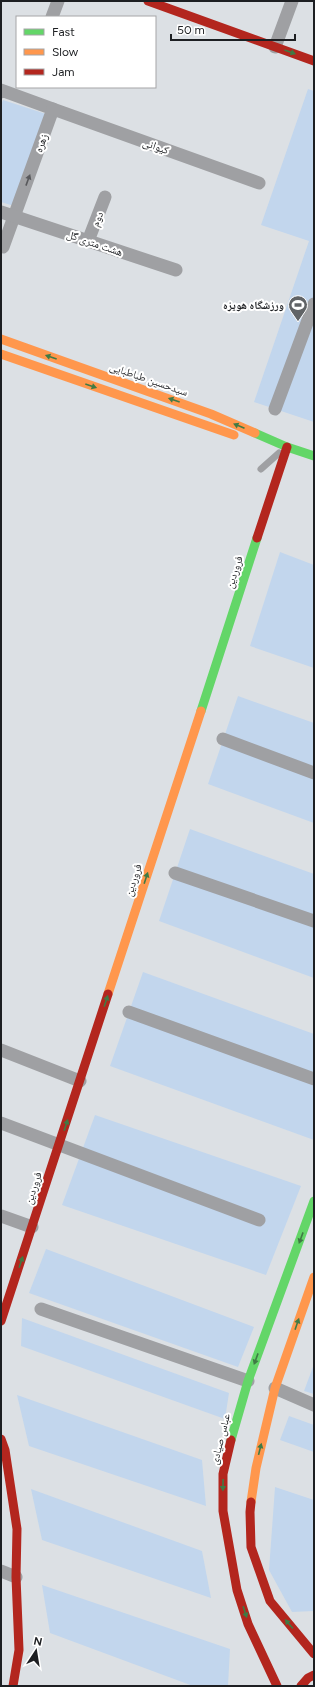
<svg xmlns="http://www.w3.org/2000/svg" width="315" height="1687" font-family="Figtree,'Noto Naskh Arabic',sans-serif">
<rect width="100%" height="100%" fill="#dce0e4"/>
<g fill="#c2d6ed">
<path d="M 308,89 L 314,91 L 314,422 L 254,402 L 309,241 L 261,225 Z"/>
<path d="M 3,100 L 46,114 L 14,206 L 1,202 L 1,105 Z"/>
<path d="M 280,552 L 314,565 L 314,668 L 250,646 Z"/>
<path d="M 238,696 L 314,723 L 314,823 L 208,784 Z"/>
<path d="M 190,829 L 314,874 L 314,978 L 159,921 Z"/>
<path d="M 143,972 L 314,1034 L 314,1140 L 110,1066 Z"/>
<path d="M 95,1115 L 301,1186 L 266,1275 L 62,1205 Z"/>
<path d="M 46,1249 L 254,1327 L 238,1367 L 29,1293 Z"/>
<path d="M 22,1318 L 229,1393 L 225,1419 L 21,1346 Z"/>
<path d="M 314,1364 L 314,1394 L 304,1391 Z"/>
<path d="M 17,1395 L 202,1460 L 206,1506 L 29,1446 Z"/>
<path d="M 289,1416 L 314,1425 L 314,1452 L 280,1440 Z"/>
<path d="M 275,1487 L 314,1500 L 314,1611 L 292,1612 L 269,1570 Z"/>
<path d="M 31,1489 L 202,1551 L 211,1598 L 42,1540 Z"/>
<path d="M 42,1585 L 230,1649 L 228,1686 L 193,1686 L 50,1633 Z"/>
</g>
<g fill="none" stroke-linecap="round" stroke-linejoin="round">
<path stroke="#9fa0a3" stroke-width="7" d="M 261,469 L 279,453"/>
<g stroke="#9fa0a3" stroke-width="13">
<path d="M 52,17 L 58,1"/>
<path d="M 275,47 L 292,1"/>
<path d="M 1,92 L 1,90 L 53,109 L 3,247"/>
<path d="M 53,109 L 259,183"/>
<path d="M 1,212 L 176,270"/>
<path d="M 88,241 L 105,197"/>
<path d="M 275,409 L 314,304"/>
<path d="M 223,739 L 314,773"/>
<path d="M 175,873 L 314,921"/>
<path d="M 129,1012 L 314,1079"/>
<path d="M 1,1050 L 80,1081"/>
<path d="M 1,1123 L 259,1220"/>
<path d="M 1,1216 L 32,1227"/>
<path d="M 41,1309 L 248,1381"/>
<path d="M 275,1388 L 314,1405"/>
<path d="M 1,1571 L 16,1577"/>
</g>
<g stroke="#63d668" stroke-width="9">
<path d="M 255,433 L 287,447 L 314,456"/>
<path d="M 201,711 L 257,538"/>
<path d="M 231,1440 L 248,1381 L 314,1201"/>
</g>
<g stroke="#ff974d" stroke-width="9">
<path d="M 1,339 L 211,414 L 255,433"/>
<path d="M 1,354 L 234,435"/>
<path d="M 108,994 L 201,711"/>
<path d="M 251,1502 L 256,1468 L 275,1388 L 314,1277"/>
</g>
<g stroke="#b3261e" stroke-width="9">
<path d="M 148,1 L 314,61"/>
<path d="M 257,538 L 287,447"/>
<path d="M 1,1321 L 108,994"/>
<path d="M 1,1439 L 5,1450 L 17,1529 L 16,1577 L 19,1650 L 13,1686"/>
<path d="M 231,1440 L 223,1474 L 223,1511 L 237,1590 L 248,1624 L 277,1686"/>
<path d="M 251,1502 L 250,1512 L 251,1547 L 270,1601 L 314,1654"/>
<path d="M 301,1686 L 308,1678 L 314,1675"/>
</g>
</g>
<defs><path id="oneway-solid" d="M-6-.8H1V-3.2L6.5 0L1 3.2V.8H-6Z"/></defs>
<g fill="#407a45">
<use href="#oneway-solid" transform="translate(290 52) rotate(20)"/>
<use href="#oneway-solid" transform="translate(51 357) rotate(-161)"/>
<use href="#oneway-solid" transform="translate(91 386) rotate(19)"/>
<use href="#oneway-solid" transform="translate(174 400) rotate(-161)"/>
<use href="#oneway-solid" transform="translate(239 426) rotate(-157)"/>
<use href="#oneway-solid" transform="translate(146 878) rotate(-72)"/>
<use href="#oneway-solid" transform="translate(106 1001) rotate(-72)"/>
<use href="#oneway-solid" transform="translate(66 1125) rotate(-72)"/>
<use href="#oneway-solid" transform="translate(301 1238) rotate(110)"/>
<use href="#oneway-solid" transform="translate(21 1262) rotate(-72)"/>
<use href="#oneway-solid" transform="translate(297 1324) rotate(-71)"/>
<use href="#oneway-solid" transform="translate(256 1359) rotate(110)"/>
<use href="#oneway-solid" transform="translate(260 1449) rotate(-76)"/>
<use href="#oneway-solid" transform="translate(223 1485) rotate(91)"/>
<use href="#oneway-solid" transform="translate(245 1612) rotate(72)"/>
<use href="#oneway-solid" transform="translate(289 1624) rotate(-131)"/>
</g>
<use fill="#58595c" href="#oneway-solid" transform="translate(28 180) rotate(-70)"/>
<defs>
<g id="stadium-pin" transform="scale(1)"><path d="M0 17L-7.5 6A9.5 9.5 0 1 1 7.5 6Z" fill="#606366" stroke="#fff"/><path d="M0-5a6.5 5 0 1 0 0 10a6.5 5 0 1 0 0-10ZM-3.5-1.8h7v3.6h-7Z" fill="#fff"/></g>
</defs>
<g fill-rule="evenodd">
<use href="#stadium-pin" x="298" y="305"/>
</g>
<g text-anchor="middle" stroke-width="4" stroke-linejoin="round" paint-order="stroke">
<g font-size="11" fill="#1d1f22" stroke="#fff">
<text transform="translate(41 143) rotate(-70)" y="4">زهره</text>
<text transform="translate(156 146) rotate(20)" y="4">کیوانی</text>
<text transform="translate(97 219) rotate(-69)" y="4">دوم</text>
<text transform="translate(95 243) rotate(19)" y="4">هشت متری گل</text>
<text transform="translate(149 379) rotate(19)" y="4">سیدحسین طباطبایی</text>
<text transform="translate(234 572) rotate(-72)" y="4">فروردین</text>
<text transform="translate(133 880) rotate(-72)" y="4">فروردین</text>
<text transform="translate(33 1188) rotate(-72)" y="4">فروردین</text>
<text transform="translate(220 1439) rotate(-76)" y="4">عباس صیادی</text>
</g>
<g font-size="11" font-weight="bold" fill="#1d1f22" stroke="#fff" text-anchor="end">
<text x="284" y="309">ورزشگاه هویزه</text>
</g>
</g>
<rect width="315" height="1687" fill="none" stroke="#1d1f22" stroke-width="4"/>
<rect x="16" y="16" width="140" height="72" fill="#ffffff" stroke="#a5a5a7"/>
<rect x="24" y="29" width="20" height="6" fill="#63d668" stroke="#a5a5a7"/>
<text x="52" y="36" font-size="12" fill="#1d1f22">Fast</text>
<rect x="24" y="49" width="20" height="6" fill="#ff974d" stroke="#a5a5a7"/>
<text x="52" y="56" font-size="12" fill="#1d1f22">Slow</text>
<rect x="24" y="69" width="20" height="6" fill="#b3261e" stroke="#a5a5a7"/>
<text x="52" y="76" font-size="12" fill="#1d1f22">Jam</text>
<g transform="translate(36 1651) rotate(12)" stroke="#ffffff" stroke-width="3" paint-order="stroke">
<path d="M0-3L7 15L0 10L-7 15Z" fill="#1d1f22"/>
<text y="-6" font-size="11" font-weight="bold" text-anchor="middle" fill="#1d1f22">N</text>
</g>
<path d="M171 34v6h124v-6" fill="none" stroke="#1d1f22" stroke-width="2"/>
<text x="177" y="34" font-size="12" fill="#1d1f22" stroke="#ffffff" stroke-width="3" paint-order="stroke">50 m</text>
</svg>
